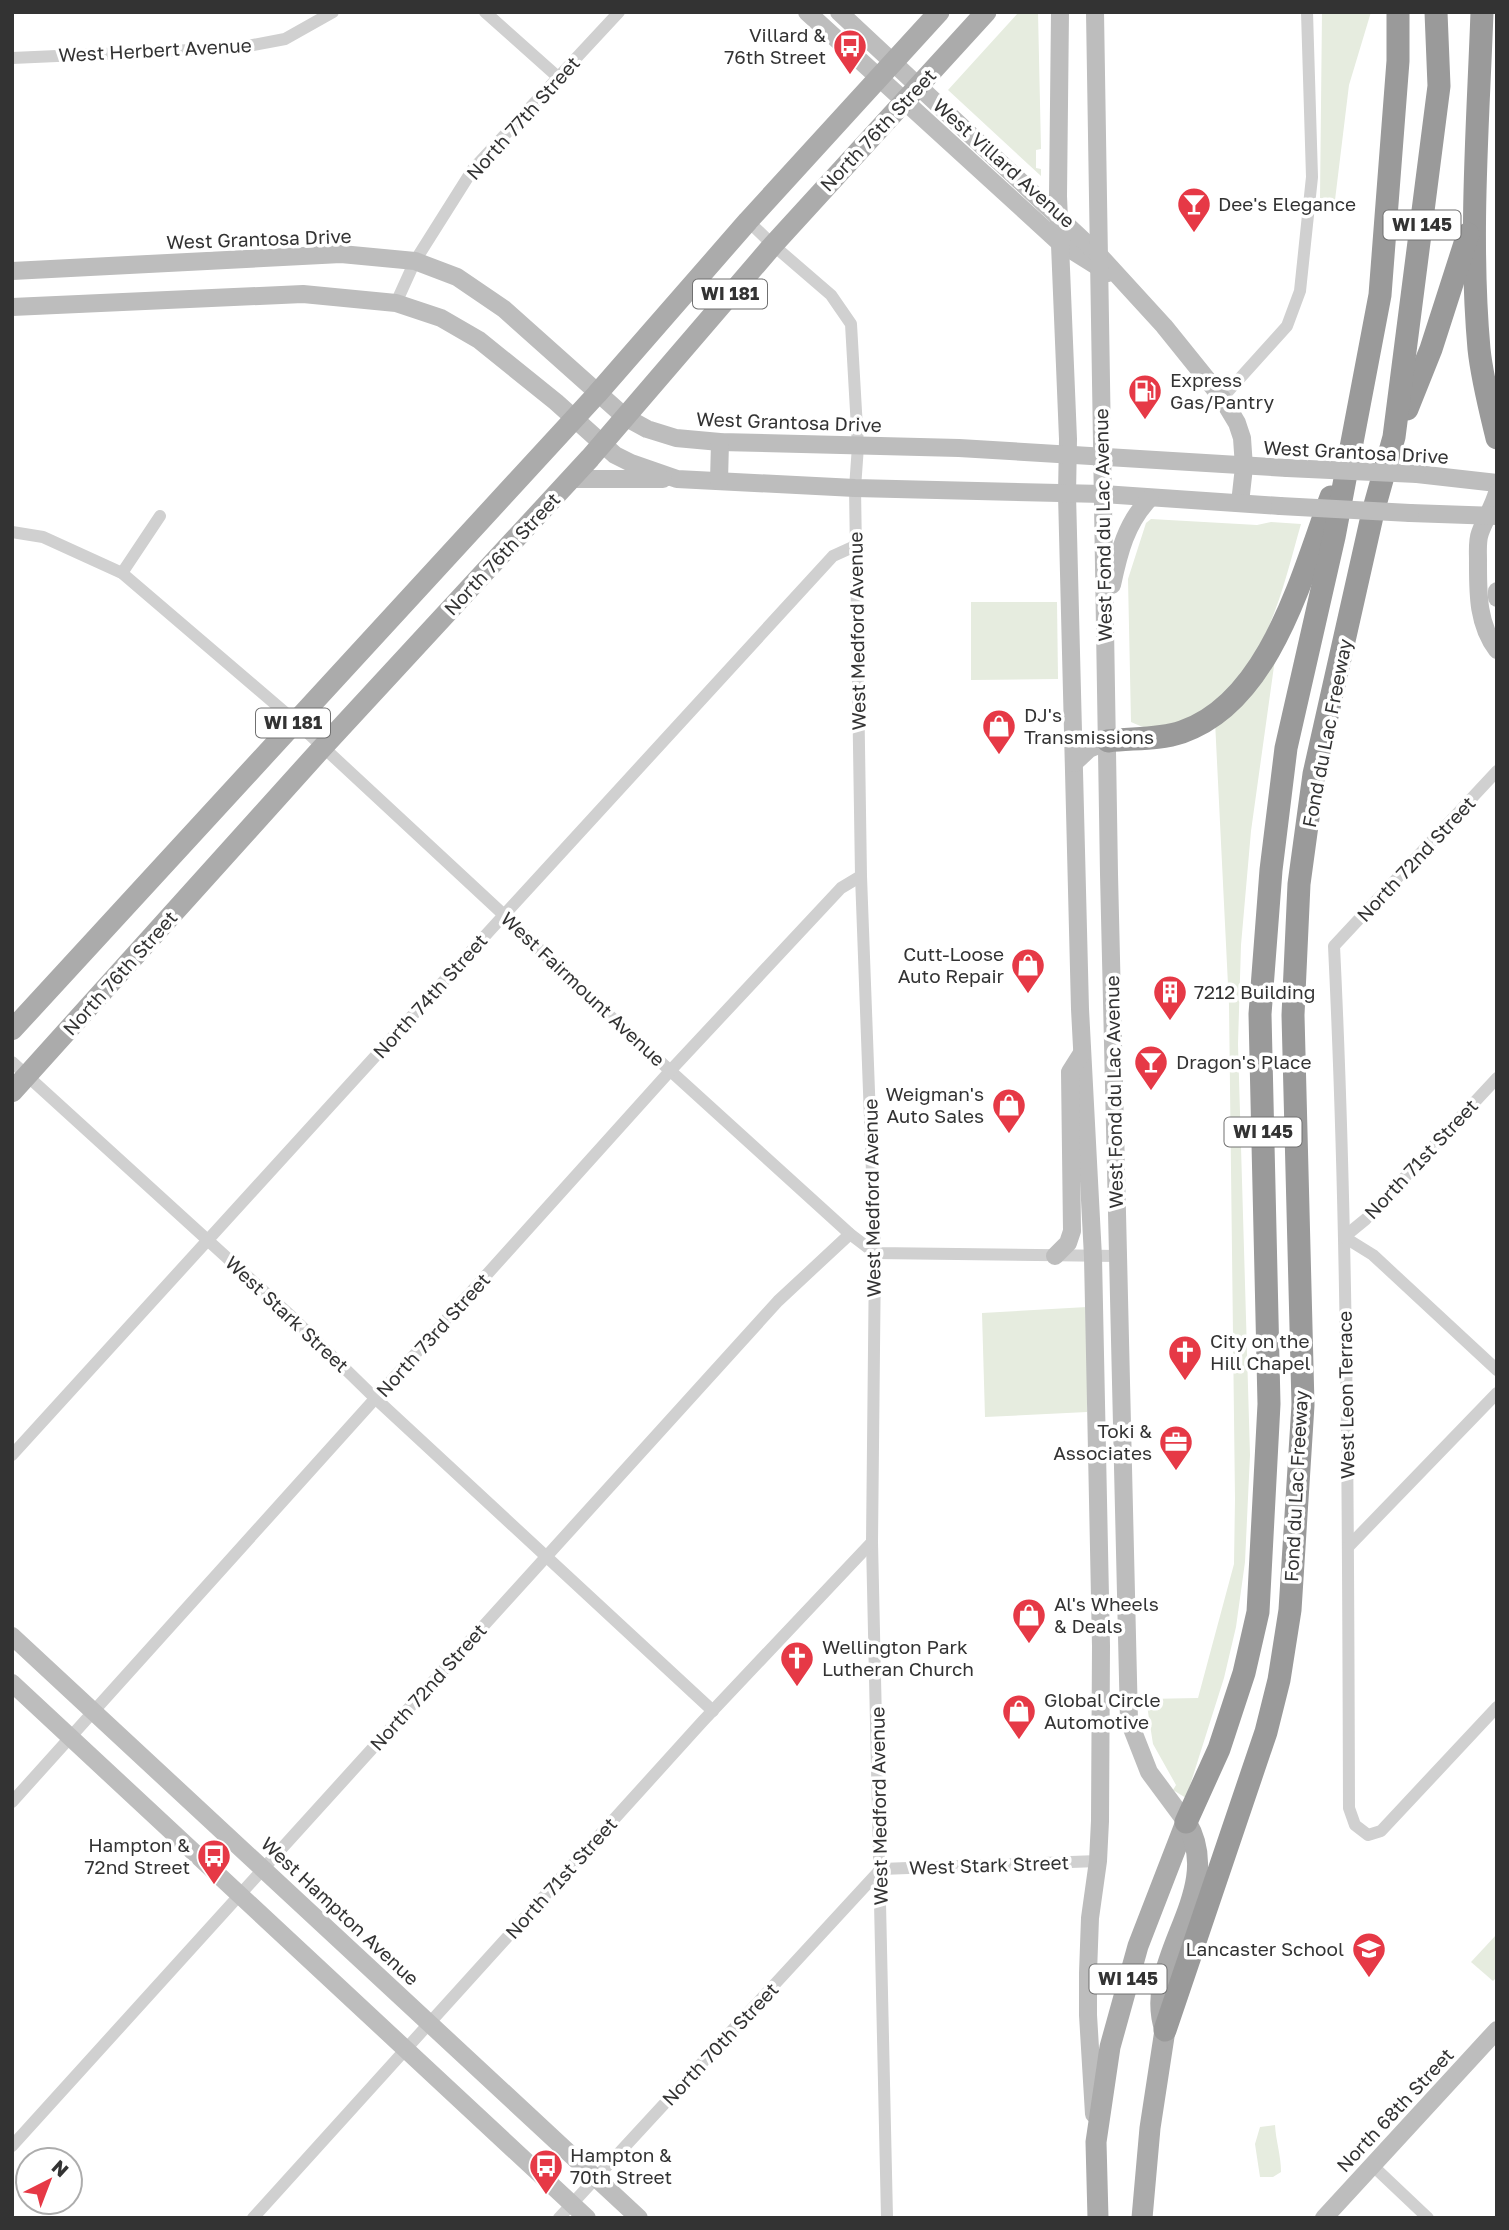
<svg xmlns="http://www.w3.org/2000/svg" width="1509" height="2230" font-family="'Golos Text',sans-serif">
<rect width="100%" height="100%" fill="#fff"/>
<g fill="#e6ecdf">
<path d="M 1019,12 L 1038,12 L 1041,149 L 1036,150 L 1036,168 L 1041,169 L 1041,176 L 948,90 Z"/>
<path d="M 1322,12 L 1371,12 L 1349,85 L 1335,200 L 1320,198 Z"/>
<path d="M 1151,519 L 1257,525 L 1271,522 L 1301,524 C 1283,587 1270,653 1219,698 C 1205,711 1192,721 1173,725 C 1153,728 1150,731 1131,722 L 1128,579 L 1146,523 Z"/>
<path d="M 971,602 L 1057,602 L 1058,679 L 971,680 Z"/>
<path d="M 1275,659 L 1251,831 L 1241,945 L 1238,1044 L 1250,1455 L 1245,1562 L 1236,1627 L 1224,1678 L 1186,1798 L 1173,1790 L 1176,1785 L 1153,1744 L 1146,1699 L 1198,1698 L 1234,1564 L 1235,1499 L 1229,1005 L 1215,721 Z"/>
<path d="M 1087,1307 L 1087,1412 L 985,1417 L 982,1313 Z"/>
<path d="M 1497,1934 L 1497,1977 L 1493,1981 L 1471,1962 Z"/>
<path d="M 1275,2125 C 1276,2142 1281,2155 1281,2172 L 1273,2177 L 1260,2177 L 1255,2144 L 1260,2127 Z"/>
</g>
<g fill="none" stroke-linecap="round" stroke-linejoin="round">
<g stroke="#d0d0d0" stroke-width="12">
<path d="M 485,12 L 559,78"/>
<path d="M 12,58 L 237,48 L 285,39 L 333,12"/>
<path d="M 748,221 L 773,245 L 831,295 L 851,324 L 858,446 L 855,488 L 861,876 L 875,1253 L 872,1542 L 887,2218"/>
<path d="M 396,303 L 415,261 L 473,169 L 619,12"/>
<path d="M 1222,398 L 1287,326 L 1300,291 L 1312,177 L 1307,12"/>
<path d="M 12,532 L 43,537 L 122,573 L 295,721 L 504,915 L 588,996 L 850,1234 L 875,1253 L 1118,1256"/>
<path d="M 122,573 L 160,516"/>
<path d="M 1497,771 L 1334,946 C 1348,1233 1348,1521 1349,1808 L 1355,1825 L 1368,1835 L 1381,1831 L 1497,1707"/>
<path d="M 12,1062 L 291,1316 L 375,1398 L 713,1711"/>
<path d="M 1497,1078 L 1366,1219 L 1344,1237 L 1373,1255 L 1497,1370"/>
<path d="M 12,1455 L 504,915 L 833,556 L 855,546"/>
<path d="M 1348,1547 L 1497,1393"/>
<path d="M 12,1802 L 670,1071 L 841,888 L 861,876"/>
<path d="M 12,2146 L 778,1301 L 850,1234"/>
<path d="M 1372,2165 L 1428,2218"/>
<path d="M 253,2218 L 702,1722 L 872,1542"/>
<path d="M 559,2218 L 881,1869 L 1098,1861"/>
</g>
<g stroke="#bdbdbd" stroke-width="18">
<path d="M 807,12 L 1060,243 L 1108,273"/>
<path d="M 839,12 L 1099,255 L 1164,326 L 1222,398 L 1237,423 L 1242,438 L 1244,467 L 1240,503"/>
<path d="M 1060,12 L 1058,196 L 1068,439 L 1067,494 L 1080,1009 L 1093,1257 L 1101,1646 L 1100,1821 L 1098,1861 L 1090,1918 L 1088,1973 L 1088,2015 L 1094,2114"/>
<path d="M 1095,12 L 1109,874 L 1129,1721 L 1149,1772 L 1186,1822"/>
<path d="M 12,271 L 341,254 L 415,261 L 457,277 L 504,309 L 625,417 L 647,429 L 676,438 L 720,442 L 959,448 L 1287,468"/>
<path d="M 12,307 L 303,294 L 396,303 L 441,318 L 479,340 L 556,402 L 615,455 L 631,463 L 677,479 L 855,488 L 1103,494 L 1280,506"/>
<path d="M 1417,474 L 1497,483"/>
<path d="M 571,479 L 663,479"/>
<path d="M 719,481 L 720,442"/>
<path d="M 1497,493 C 1493,507 1485,519 1480,533 C 1477,541 1478,552 1478,560 C 1478,592 1477,623 1497,650"/>
<path d="M 1410,513 L 1497,516"/>
<path d="M 1112,585 C 1119,552 1126,523 1150,498"/>
<path d="M 1497,591 L 1497,598"/>
<path d="M 1074,763 L 1089,749 L 1108,741"/>
<path d="M 1055,1256 L 1068,1243 L 1072,1231 L 1070,1072 L 1082,1053"/>
<path d="M 12,1636 L 639,2218"/>
<path d="M 12,1683 L 587,2218"/>
<path d="M 1324,2218 L 1497,2030"/>
</g>
<g stroke="#ababab" stroke-width="21">
<path d="M 12,1030 L 597,394 L 748,221 L 939,12"/>
<path d="M 12,1092 L 322,748 L 590,458 L 773,245 L 986,12"/>
<path d="M 1098,2218 L 1096,2142 L 1110,2047 L 1138,1946 L 1186,1822"/>
<path d="M 1142,2218 L 1150,2128 L 1165,2030 C 1141,1958 1228,1892 1186,1822"/>
</g>
<g stroke="#9a9a9a" stroke-width="23">
<path d="M 1482,12 C 1478,124 1469,237 1479,349 C 1482,378 1490,409 1497,438"/>
<path d="M 1407,409 L 1431,349 L 1468,234"/>
<path d="M 1108,741 C 1132,738 1158,740 1182,732 C 1270,702 1302,575 1331,497"/>
<path d="M 1186,1822 L 1219,1749 L 1244,1673 L 1258,1612 L 1269,1404 L 1260,1014 L 1271,870 L 1286,748 L 1334,537 L 1380,295 L 1398,61 L 1398,12"/>
<path d="M 1165,2030 L 1266,1732 L 1279,1680 L 1290,1610 L 1303,1405 L 1293,1015 L 1299,884 L 1314,774 L 1373,512 L 1394,437 L 1439,86 L 1436,12"/>
</g>
<g stroke="#bdbdbd" stroke-width="18">
<path d="M 1287,468 L 1417,474"/>
<path d="M 1280,506 L 1410,513"/>
</g>
</g>
<defs>
<g id="bus-pin" transform="scale(1.75)"><path d="M0 17L-7.5 6A9.5 9.5 0 1 1 7.5 6Z" fill="#e63946" stroke="#fff"/><path d="M-5-6H5V4H4V6H2V4H-2V6H-4V4H-5ZM-3.5-4V0h7V-4ZM-3.5 1.2v1.5H-2V1.2ZM2 1.2v1.5H3.5V1.2Z" fill="#fff"/></g>
<g id="bar-pin" transform="scale(1.75)"><path d="M0 17L-7.5 6A9.5 9.5 0 1 1 7.5 6Z" fill="#e63946" stroke="#fff"/><path d="M-6-5H6L.8 .8V4.5H3.5V6h-7V4.5H-.8V.8Z" fill="#fff"/></g>
<g id="fuel-pin" transform="scale(1.75)"><path d="M0 17L-7.5 6A9.5 9.5 0 1 1 7.5 6Z" fill="#e63946" stroke="#fff"/><path d="M-5.5-6h7V0h2V4h1.3V-2.5L3-4.5l.8-.8L6-3V5H2.5V1h-1V6h-7ZM-4.2-4.7v3.2H.2V-4.7Z" fill="#fff"/></g>
<g id="shop-pin" transform="scale(1.75)"><path d="M0 17L-7.5 6A9.5 9.5 0 1 1 7.5 6Z" fill="#e63946" stroke="#fff"/><path d="M-5-2.5h2.3a2.7 3.5 0 0 1 5.4 0H5L5.5 6h-11ZM-1.5-2.5h3a1.5 2.3 0 0 0-3 0Z" fill="#fff"/></g>
<g id="building-pin" transform="scale(1.75)"><path d="M0 17L-7.5 6A9.5 9.5 0 1 1 7.5 6Z" fill="#e63946" stroke="#fff"/><path d="M-4-6H4V6H1V3H-1V6H-4ZM-2.5-4.3h1.7v1.8h-1.7ZM.8-4.3h1.7v1.8H.8ZM-2.5-1h1.7V.8h-1.7ZM.8-1h1.7V.8H.8Z" fill="#fff"/></g>
<g id="church-pin" transform="scale(1.75)"><path d="M0 17L-7.5 6A9.5 9.5 0 1 1 7.5 6Z" fill="#e63946" stroke="#fff"/><path d="M-1.2-6h2.4v3.5h3.3v2.4h-3.3V6h-2.4V-.1h-3.3v-2.4h3.3Z" fill="#fff"/></g>
<g id="office-pin" transform="scale(1.75)"><path d="M0 17L-7.5 6A9.5 9.5 0 1 1 7.5 6Z" fill="#e63946" stroke="#fff"/><path d="M-6-3h4V-5.5h4V-3h4V5H-6ZM-1-4.5V-3h2v-1.5ZM-6 0V1H6V0Z" fill="#fff"/></g>
<g id="school-pin" transform="scale(1.75)"><path d="M0 17L-7.5 6A9.5 9.5 0 1 1 7.5 6Z" fill="#e63946" stroke="#fff"/><path d="M0-5L7-2L0 1L-7-2ZM-4 1L0 2.5L4 1V4Q0 6-4 4Z" fill="#fff"/></g>
</defs>
<g fill-rule="evenodd">
<use href="#bus-pin" x="850" y="46"/>
<use href="#bar-pin" x="1194" y="204"/>
<use href="#fuel-pin" x="1145" y="391"/>
<use href="#shop-pin" x="999" y="726"/>
<use href="#shop-pin" x="1028" y="965"/>
<use href="#building-pin" x="1170" y="992"/>
<use href="#bar-pin" x="1151" y="1062"/>
<use href="#shop-pin" x="1009" y="1105"/>
<use href="#church-pin" x="1185" y="1352"/>
<use href="#office-pin" x="1176" y="1442"/>
<use href="#shop-pin" x="1029" y="1615"/>
<use href="#church-pin" x="797" y="1658"/>
<use href="#shop-pin" x="1019" y="1711"/>
<use href="#bus-pin" x="214" y="1856"/>
<use href="#school-pin" x="1369" y="1949"/>
<use href="#bus-pin" x="546" y="2166"/>
</g>
<g text-anchor="middle" stroke-width="7" stroke-linejoin="round" paint-order="stroke">
<g fill="#fff" stroke="#707070" stroke-width="2">
<rect x="1383.5" y="210.5" width="77" height="29" rx="5"/>
<rect x="693" y="279.5" width="74" height="29" rx="5"/>
<rect x="256" y="708.5" width="74" height="29" rx="5"/>
<rect x="1224.5" y="1117.5" width="77" height="29" rx="5"/>
<rect x="1089.5" y="1964.5" width="77" height="29" rx="5"/>
</g>
<g font-size="18" font-weight="bold" fill="#333">
<text x="1422" y="231">WI 145</text>
<text x="730" y="300">WI 181</text>
<text x="293" y="729">WI 181</text>
<text x="1263" y="1138">WI 145</text>
<text x="1128" y="1985">WI 145</text>
</g>
<g font-size="19" fill="#333" stroke="#fff" text-anchor="start">
<text x="826" y="42" text-anchor="end">Villard &amp;<tspan x="826" dy="22">76th Street</tspan></text>
<text x="1218" y="211">Dee's Elegance</text>
<text x="1170" y="387">Express<tspan x="1170" dy="22">Gas/Pantry</tspan></text>
<text x="1024" y="722">DJ's<tspan x="1024" dy="22">Transmissions</tspan></text>
<text x="1004" y="961" text-anchor="end">Cutt-Loose<tspan x="1004" dy="22">Auto Repair</tspan></text>
<text x="1194" y="999">7212 Building</text>
<text x="1176" y="1069">Dragon's Place</text>
<text x="984" y="1101" text-anchor="end">Weigman's<tspan x="984" dy="22">Auto Sales</tspan></text>
<text x="1210" y="1348">City on the<tspan x="1210" dy="22">Hill Chapel</tspan></text>
<text x="1152" y="1438" text-anchor="end">Toki &amp;<tspan x="1152" dy="22">Associates</tspan></text>
<text x="1054" y="1611">Al's Wheels<tspan x="1054" dy="22">&amp; Deals</tspan></text>
<text x="822" y="1654">Wellington Park<tspan x="822" dy="22">Lutheran Church</tspan></text>
<text x="1044" y="1707">Global Circle<tspan x="1044" dy="22">Automotive</tspan></text>
<text x="190" y="1852" text-anchor="end">Hampton &amp;<tspan x="190" dy="22">72nd Street</tspan></text>
<text x="1344" y="1956" text-anchor="end">Lancaster School</text>
<text x="570" y="2162">Hampton &amp;<tspan x="570" dy="22">70th Street</tspan></text>
</g>
<g font-size="19" fill="#333" stroke="#fff">
<text transform="translate(155 50) rotate(-3)" y="7">West Herbert Avenue</text>
<text transform="translate(523 118) rotate(-48)" y="7">North 77th Street</text>
<text transform="translate(878 130) rotate(-47)" y="7">North 76th Street</text>
<text transform="translate(1004 163) rotate(42)" y="7">West Villard Avenue</text>
<text transform="translate(259 239) rotate(-2)" y="7">West Grantosa Drive</text>
<text transform="translate(789 422) rotate(2)" y="7">West Grantosa Drive</text>
<text transform="translate(1356 452) rotate(3)" y="7">West Grantosa Drive</text>
<text transform="translate(1103 525) rotate(-91)" y="7">West Fond du Lac Avenue</text>
<text transform="translate(502 554) rotate(-47)" y="7">North 76th Street</text>
<text transform="translate(857 631) rotate(-91)" y="7">West Medford Avenue</text>
<text transform="translate(1327 733) rotate(-79)" y="7">Fond du Lac Freeway</text>
<text transform="translate(1416 859) rotate(-47)" y="7">North 72nd Street</text>
<text transform="translate(120 973) rotate(-48)" y="7">North 76th Street</text>
<text transform="translate(583 989) rotate(43)" y="7">West Fairmount Avenue</text>
<text transform="translate(430 996) rotate(-48)" y="7">North 74th Street</text>
<text transform="translate(1114 1092) rotate(-91)" y="7">West Fond du Lac Avenue</text>
<text transform="translate(1421 1159) rotate(-47)" y="7">North 71st Street</text>
<text transform="translate(872 1198) rotate(-91)" y="7">West Medford Avenue</text>
<text transform="translate(287 1314) rotate(43)" y="7">West Stark Street</text>
<text transform="translate(433 1335) rotate(-48)" y="7">North 73rd Street</text>
<text transform="translate(1346 1395) rotate(-91)" y="7">West Leon Terrace</text>
<text transform="translate(1296 1486) rotate(-87)" y="7">Fond du Lac Freeway</text>
<text transform="translate(428 1687) rotate(-48)" y="7">North 72nd Street</text>
<text transform="translate(879 1806) rotate(-91)" y="7">West Medford Avenue</text>
<text transform="translate(989 1865) rotate(-2)" y="7">West Stark Street</text>
<text transform="translate(561 1878) rotate(-48)" y="7">North 71st Street</text>
<text transform="translate(340 1911) rotate(43)" y="7">West Hampton Avenue</text>
<text transform="translate(720 2044) rotate(-47)" y="7">North 70th Street</text>
<text transform="translate(1395 2110) rotate(-47)" y="7">North 68th Street</text>
</g>
</g>
<rect width="1509" height="2230" fill="none" stroke="#333333" stroke-width="28"/>
<g transform="translate(49 2181) rotate(42)"><circle r="33" fill="#ffffff" stroke="#adadad" stroke-width="2"/>
<path d="M0-5L12 26L0 18L-12 26Z" fill="#e63946"/>
<text y="-10" font-size="19" font-weight="bold" text-anchor="middle" fill="#333333">N</text>
</g>
</svg>
